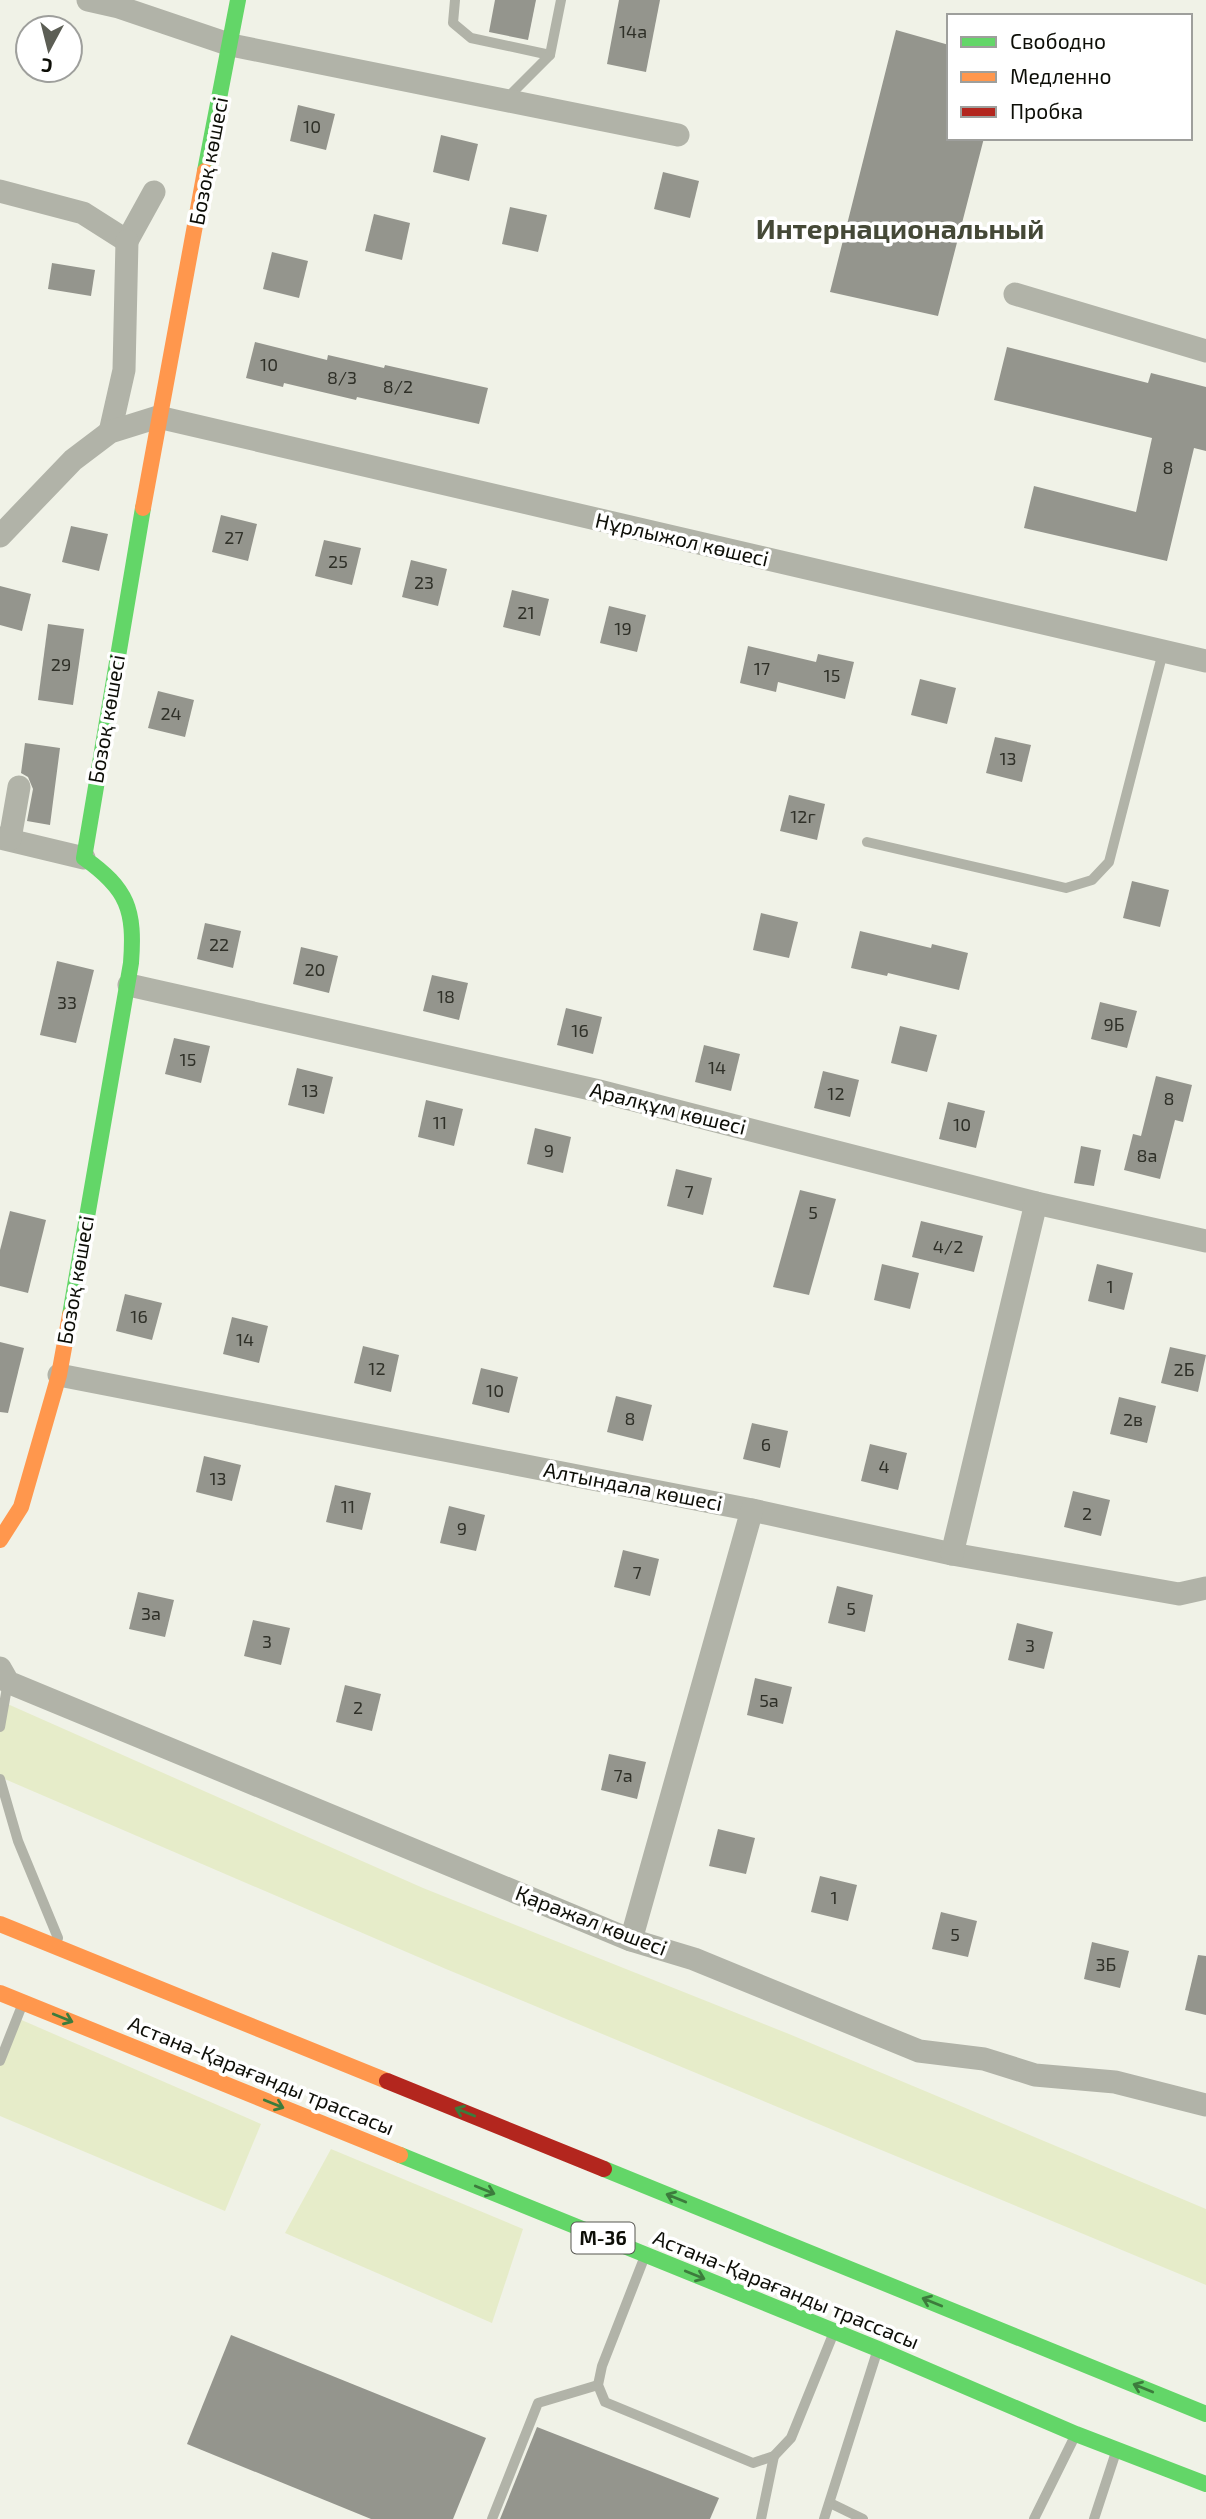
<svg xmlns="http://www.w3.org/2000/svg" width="1206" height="2519" font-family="'Exo 2',sans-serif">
<rect width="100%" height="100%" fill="#f0f2e7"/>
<g fill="#e6ecc9">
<path d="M 3,1702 L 423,1888 L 789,2034 L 1206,2209 L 1206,2285 L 446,1969 L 0,1777 L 0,1708 Z"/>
<path d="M 17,2018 L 261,2124 L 225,2211 L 0,2116 L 0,2061 Z"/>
<path d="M 331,2149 L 523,2229 L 492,2323 L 285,2233 Z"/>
</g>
<g fill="#94958d">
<path d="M 495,0 L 536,0 L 528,40 L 489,32 Z"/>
<path d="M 619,0 L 660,0 L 646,72 L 607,64 Z"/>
<path d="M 896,30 L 949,45 L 949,138 L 984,138 L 938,316 L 830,292 Z"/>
<path d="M 298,105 L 335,114 L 326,150 L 290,141 Z"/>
<path d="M 441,135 L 478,144 L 469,181 L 433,172 Z"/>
<path d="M 663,172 L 699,181 L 690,218 L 654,209 Z"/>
<path d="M 510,207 L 547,215 L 538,252 L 502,244 Z"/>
<path d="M 374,214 L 410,223 L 402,260 L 365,251 Z"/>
<path d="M 272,252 L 308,261 L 299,298 L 263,289 Z"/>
<path d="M 52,263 L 95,270 L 91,296 L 48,289 Z"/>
<path d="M 255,342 L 327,360 L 328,355 L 384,368 L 385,365 L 488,388 L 479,424 L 357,397 L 356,400 L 284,383 L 283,387 L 246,378 Z"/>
<path d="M 1007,347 L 1148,383 L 1151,373 L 1206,387 L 1206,451 L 1194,448 L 1167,561 L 1024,528 L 1034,486 L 1136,512 L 1152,438 L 994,400 Z"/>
<path d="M 221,515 L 257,524 L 248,561 L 212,552 Z"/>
<path d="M 71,526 L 108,534 L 99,571 L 62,562 Z"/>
<path d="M 324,540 L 361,548 L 352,585 L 315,576 Z"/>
<path d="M 411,560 L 447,569 L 438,606 L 402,597 Z"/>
<path d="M 0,586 L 31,594 L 22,631 L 0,625 Z"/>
<path d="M 512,590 L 549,599 L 540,636 L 503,627 Z"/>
<path d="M 609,606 L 646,615 L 637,652 L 600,643 Z"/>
<path d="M 48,624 L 84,629 L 73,705 L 38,700 Z"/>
<path d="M 748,646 L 816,662 L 818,654 L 854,662 L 845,699 L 778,682 L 776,692 L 740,683 Z"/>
<path d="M 920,679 L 956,688 L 947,724 L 911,715 Z"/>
<path d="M 158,691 L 194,700 L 185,737 L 148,728 Z"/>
<path d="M 995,737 L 1031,745 L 1022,782 L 986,773 Z"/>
<path d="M 25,743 L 60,748 L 50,825 L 27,821 L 33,789 L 28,777 L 21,773 Z"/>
<path d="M 789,795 L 825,804 L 817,840 L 780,831 Z"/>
<path d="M 1132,881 L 1169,890 L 1160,927 L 1123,918 Z"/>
<path d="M 761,913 L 798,922 L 789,958 L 753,950 Z"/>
<path d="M 205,923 L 241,931 L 233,968 L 197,959 Z"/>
<path d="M 860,931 L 931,948 L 932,944 L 968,953 L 959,990 L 888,973 L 887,976 L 851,968 Z"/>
<path d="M 301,947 L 338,956 L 329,993 L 293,984 Z"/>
<path d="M 57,961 L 94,970 L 76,1043 L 40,1035 Z"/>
<path d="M 432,975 L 468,983 L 459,1020 L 423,1011 Z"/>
<path d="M 1100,1002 L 1137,1011 L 1127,1048 L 1091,1039 Z"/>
<path d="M 566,1008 L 602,1017 L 593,1054 L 557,1045 Z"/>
<path d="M 900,1026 L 937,1035 L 927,1072 L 891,1063 Z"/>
<path d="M 174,1038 L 210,1046 L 201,1083 L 165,1074 Z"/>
<path d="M 704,1045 L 740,1054 L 731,1091 L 695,1082 Z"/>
<path d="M 297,1068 L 333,1077 L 324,1114 L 288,1105 Z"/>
<path d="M 823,1071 L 859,1080 L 850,1117 L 814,1108 Z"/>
<path d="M 1156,1076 L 1192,1085 L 1183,1122 L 1175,1120 L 1160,1179 L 1124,1170 L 1133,1134 L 1141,1136 Z"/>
<path d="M 426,1100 L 463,1109 L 454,1146 L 418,1137 Z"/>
<path d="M 948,1102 L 985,1111 L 976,1148 L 939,1139 Z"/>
<path d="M 535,1128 L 571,1137 L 563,1173 L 527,1164 Z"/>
<path d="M 1081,1146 L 1101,1150 L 1094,1186 L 1074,1183 Z"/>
<path d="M 676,1169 L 712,1178 L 703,1215 L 667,1206 Z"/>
<path d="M 800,1190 L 836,1199 L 809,1295 L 773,1287 Z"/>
<path d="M 10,1211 L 46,1220 L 28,1293 L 0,1286 L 0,1250 Z"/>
<path d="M 921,1221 L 983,1236 L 974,1272 L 912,1257 Z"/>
<path d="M 882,1264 L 919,1273 L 910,1309 L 874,1300 Z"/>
<path d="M 1097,1264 L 1133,1273 L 1124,1310 L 1088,1301 Z"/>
<path d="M 125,1294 L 162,1303 L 152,1340 L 116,1331 Z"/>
<path d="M 232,1317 L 268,1326 L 259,1363 L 223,1354 Z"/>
<path d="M 0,1342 L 24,1348 L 8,1413 L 0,1412 Z"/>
<path d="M 363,1346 L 399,1355 L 391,1392 L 354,1383 Z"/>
<path d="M 1170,1347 L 1206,1355 L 1198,1392 L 1161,1383 Z"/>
<path d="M 481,1368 L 518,1377 L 509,1413 L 472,1404 Z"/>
<path d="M 616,1396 L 652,1405 L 643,1441 L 607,1432 Z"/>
<path d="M 1119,1397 L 1156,1406 L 1147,1443 L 1110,1434 Z"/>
<path d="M 752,1423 L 788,1431 L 780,1468 L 743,1459 Z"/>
<path d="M 870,1444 L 907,1453 L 898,1490 L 861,1481 Z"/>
<path d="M 204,1456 L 241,1465 L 232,1501 L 196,1492 Z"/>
<path d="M 335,1485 L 371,1493 L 362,1530 L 326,1522 Z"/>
<path d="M 1073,1491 L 1110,1500 L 1101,1536 L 1064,1527 Z"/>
<path d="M 449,1506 L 485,1515 L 476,1551 L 440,1543 Z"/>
<path d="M 623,1550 L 659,1559 L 650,1596 L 614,1587 Z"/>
<path d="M 837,1586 L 873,1595 L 865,1632 L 828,1623 Z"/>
<path d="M 138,1592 L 174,1600 L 165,1637 L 129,1629 Z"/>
<path d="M 253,1620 L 290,1628 L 281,1665 L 244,1656 Z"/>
<path d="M 1017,1623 L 1053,1632 L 1044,1669 L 1008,1660 Z"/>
<path d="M 755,1678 L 792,1687 L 783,1724 L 747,1715 Z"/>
<path d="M 345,1685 L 381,1694 L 372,1731 L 336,1722 Z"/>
<path d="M 609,1754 L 646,1762 L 637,1799 L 601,1790 Z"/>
<path d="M 718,1829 L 755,1838 L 746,1874 L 709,1866 Z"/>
<path d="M 820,1876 L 857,1885 L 848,1921 L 811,1912 Z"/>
<path d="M 941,1912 L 977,1921 L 968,1957 L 932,1949 Z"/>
<path d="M 1092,1942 L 1129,1951 L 1120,1988 L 1084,1979 Z"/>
<path d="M 1198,1955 L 1206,1956 L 1206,2015 L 1185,2010 Z"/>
<path d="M 231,2335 L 486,2438 L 453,2519 L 371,2519 L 187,2444 Z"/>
<path d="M 537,2427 L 719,2498 L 710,2519 L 500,2519 Z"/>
</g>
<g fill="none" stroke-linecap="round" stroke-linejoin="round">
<g stroke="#b1b3a8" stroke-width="10">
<path d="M 455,0 L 453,23 L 471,38 L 550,55"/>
<path d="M 507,98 L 550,55 L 561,0"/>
<path d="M 867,842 L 1066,888 L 1092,880 L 1109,862 L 1163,652"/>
<path d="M 0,1727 L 8,1682"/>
<path d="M 0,1779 L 18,1841 L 58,1938"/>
<path d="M 0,2061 L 21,2008"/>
<path d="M 643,2261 L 602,2366 L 598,2385 L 605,2402 L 753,2463 L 774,2456 L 791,2438 L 832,2337"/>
<path d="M 830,2503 L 863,2519"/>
<path d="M 492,2519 L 538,2403 L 598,2385"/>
<path d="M 761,2519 L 774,2456"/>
<path d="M 824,2519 L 876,2355"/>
<path d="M 1034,2519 L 1073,2440"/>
<path d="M 1094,2519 L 1115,2455"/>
</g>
<g stroke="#b1b3a8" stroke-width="23">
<path d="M 88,0 L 119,7 L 231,45 L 678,135"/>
<path d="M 0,191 L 83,213 L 127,241 L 154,192"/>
<path d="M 1015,294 L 1206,351"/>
<path d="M 110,432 L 124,370 L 127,241"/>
<path d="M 0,536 L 73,460 L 110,432 L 158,417 L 1206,661"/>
<path d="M 0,838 L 84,858"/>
<path d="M 10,839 L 19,787"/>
<path d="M 129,985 L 595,1090 L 1036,1203 L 1206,1241"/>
<path d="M 59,1375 L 752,1510 L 952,1554 L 1179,1594 L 1206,1588"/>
<path d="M 952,1554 L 1036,1203"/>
<path d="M 0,1668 L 8,1682 L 631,1940 L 694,1959 L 919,2051 L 984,2059 L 1035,2075 L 1115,2082 L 1206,2105"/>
<path d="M 631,1940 L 752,1510"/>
</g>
<g stroke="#63d668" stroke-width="16">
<path d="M 205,171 L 238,0"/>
<path d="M 70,1315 L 131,963 C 135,910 128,889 84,858 L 143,508"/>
<path d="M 400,2155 L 878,2349 L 1076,2434 L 1206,2484"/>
<path d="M 604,2169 L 1206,2414"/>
</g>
<g stroke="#ff974d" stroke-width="16">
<path d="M 143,508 L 205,171"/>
<path d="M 0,1540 L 21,1507 L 59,1375 L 70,1315"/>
<path d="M 0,1924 L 387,2081"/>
<path d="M 0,1993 L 400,2155"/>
</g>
<path stroke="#b3261e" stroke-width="16" d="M 387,2081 L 604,2169"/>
</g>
<defs><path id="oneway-shaft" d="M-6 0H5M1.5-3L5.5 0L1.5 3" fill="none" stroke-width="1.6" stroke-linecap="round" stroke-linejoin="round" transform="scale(1.75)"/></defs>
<g stroke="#3c7c3c">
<use href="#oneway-shaft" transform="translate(63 2018) rotate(22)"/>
<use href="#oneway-shaft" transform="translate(274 2104) rotate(22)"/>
<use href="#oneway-shaft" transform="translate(465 2112) rotate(-158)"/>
<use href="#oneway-shaft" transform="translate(485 2190) rotate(22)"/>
<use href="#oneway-shaft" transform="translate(676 2198) rotate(-158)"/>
<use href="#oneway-shaft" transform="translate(695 2275) rotate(22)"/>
<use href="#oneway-shaft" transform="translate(932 2302) rotate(-158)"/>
<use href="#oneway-shaft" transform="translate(1143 2388) rotate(-158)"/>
</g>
<g text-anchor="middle" stroke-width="7" stroke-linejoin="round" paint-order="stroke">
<g font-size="18" fill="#2f3028">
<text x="633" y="38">14а</text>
<text x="312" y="133">10</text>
<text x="269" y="371">10</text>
<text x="342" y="384">8/3</text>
<text x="398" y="393">8/2</text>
<text x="1168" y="474">8</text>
<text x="234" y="544">27</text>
<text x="338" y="568">25</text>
<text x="424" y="589">23</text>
<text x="526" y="619">21</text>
<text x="623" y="635">19</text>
<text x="61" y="671">29</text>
<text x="762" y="675">17</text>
<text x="832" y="682">15</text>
<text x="171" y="720">24</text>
<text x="1008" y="765">13</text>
<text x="803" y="823">12г</text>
<text x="219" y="951">22</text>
<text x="315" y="976">20</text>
<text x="446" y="1003">18</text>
<text x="67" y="1009">33</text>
<text x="1114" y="1031">9Б</text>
<text x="580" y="1037">16</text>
<text x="188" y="1066">15</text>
<text x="717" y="1074">14</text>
<text x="310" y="1097">13</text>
<text x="836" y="1100">12</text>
<text x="1169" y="1105">8</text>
<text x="440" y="1129">11</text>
<text x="962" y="1131">10</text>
<text x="549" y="1157">9</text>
<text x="1147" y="1162">8а</text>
<text x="689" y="1198">7</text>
<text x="813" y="1219">5</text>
<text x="948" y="1253">4/2</text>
<text x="1110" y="1293">1</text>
<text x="139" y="1323">16</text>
<text x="245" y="1346">14</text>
<text x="377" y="1375">12</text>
<text x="1184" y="1376">2Б</text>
<text x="495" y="1397">10</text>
<text x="630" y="1425">8</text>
<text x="1133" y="1426">2в</text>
<text x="766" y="1451">6</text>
<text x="884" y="1473">4</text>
<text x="218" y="1485">13</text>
<text x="348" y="1513">11</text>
<text x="1087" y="1520">2</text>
<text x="462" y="1535">9</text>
<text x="637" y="1579">7</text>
<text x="851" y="1615">5</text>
<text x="151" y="1620">3а</text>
<text x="267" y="1648">3</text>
<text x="1030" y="1652">3</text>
<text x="769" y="1707">5а</text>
<text x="358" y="1714">2</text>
<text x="623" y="1782">7а</text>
<text x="834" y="1904">1</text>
<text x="955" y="1941">5</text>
<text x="1106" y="1971">3Б</text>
</g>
<rect fill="#fff" stroke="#565651" stroke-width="2" x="571.5" y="2222.5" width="63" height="31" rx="5"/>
<g font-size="19" font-weight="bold" fill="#0d0e07">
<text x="603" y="2245">M-36</text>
</g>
<g font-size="21" fill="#0d0e07" stroke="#fff">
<text transform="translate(209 161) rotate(-79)" y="7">Бозоқ көшесі</text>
<text transform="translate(682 540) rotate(13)" y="7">Нұрлыжол көшесі</text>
<text transform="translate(107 719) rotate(-80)" y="7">Бозоқ көшесі</text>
<text transform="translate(668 1109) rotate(14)" y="7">Аралқұм көшесі</text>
<text transform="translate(76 1280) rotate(-80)" y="7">Бозоқ көшесі</text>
<text transform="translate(633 1487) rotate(11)" y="7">Алтындала көшесі</text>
<text transform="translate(591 1921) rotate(21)" y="7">Қаражал көшесі</text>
<text transform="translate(261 2076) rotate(22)" y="7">Астана-Қарағанды трассасы</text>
<text transform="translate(786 2290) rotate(22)" y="7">Астана-Қарағанды трассасы</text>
</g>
<g font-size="28" font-weight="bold" fill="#454937" stroke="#fff">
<text x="900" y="239">Интернациональный</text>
</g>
</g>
<rect x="947" y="14" width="245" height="126" fill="#ffffff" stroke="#9e9f9c" stroke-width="2"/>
<rect x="961" y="37" width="35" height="10" fill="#63d668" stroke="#9e9f9c" stroke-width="2"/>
<text x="1010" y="49" font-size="21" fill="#0d0e07">Свободно</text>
<rect x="961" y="72" width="35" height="10" fill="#ff974d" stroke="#9e9f9c" stroke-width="2"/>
<text x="1010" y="84" font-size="21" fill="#0d0e07">Медленно</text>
<rect x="961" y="107" width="35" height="10" fill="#b3261e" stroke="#9e9f9c" stroke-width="2"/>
<text x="1010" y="119" font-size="21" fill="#0d0e07">Пробка</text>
<g transform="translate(49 49) rotate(187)"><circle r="33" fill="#ffffff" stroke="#9e9f9c" stroke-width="2"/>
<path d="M0-5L12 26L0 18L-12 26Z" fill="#5c5e55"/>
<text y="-10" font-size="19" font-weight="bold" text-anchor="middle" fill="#0d0e07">С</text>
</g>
</svg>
